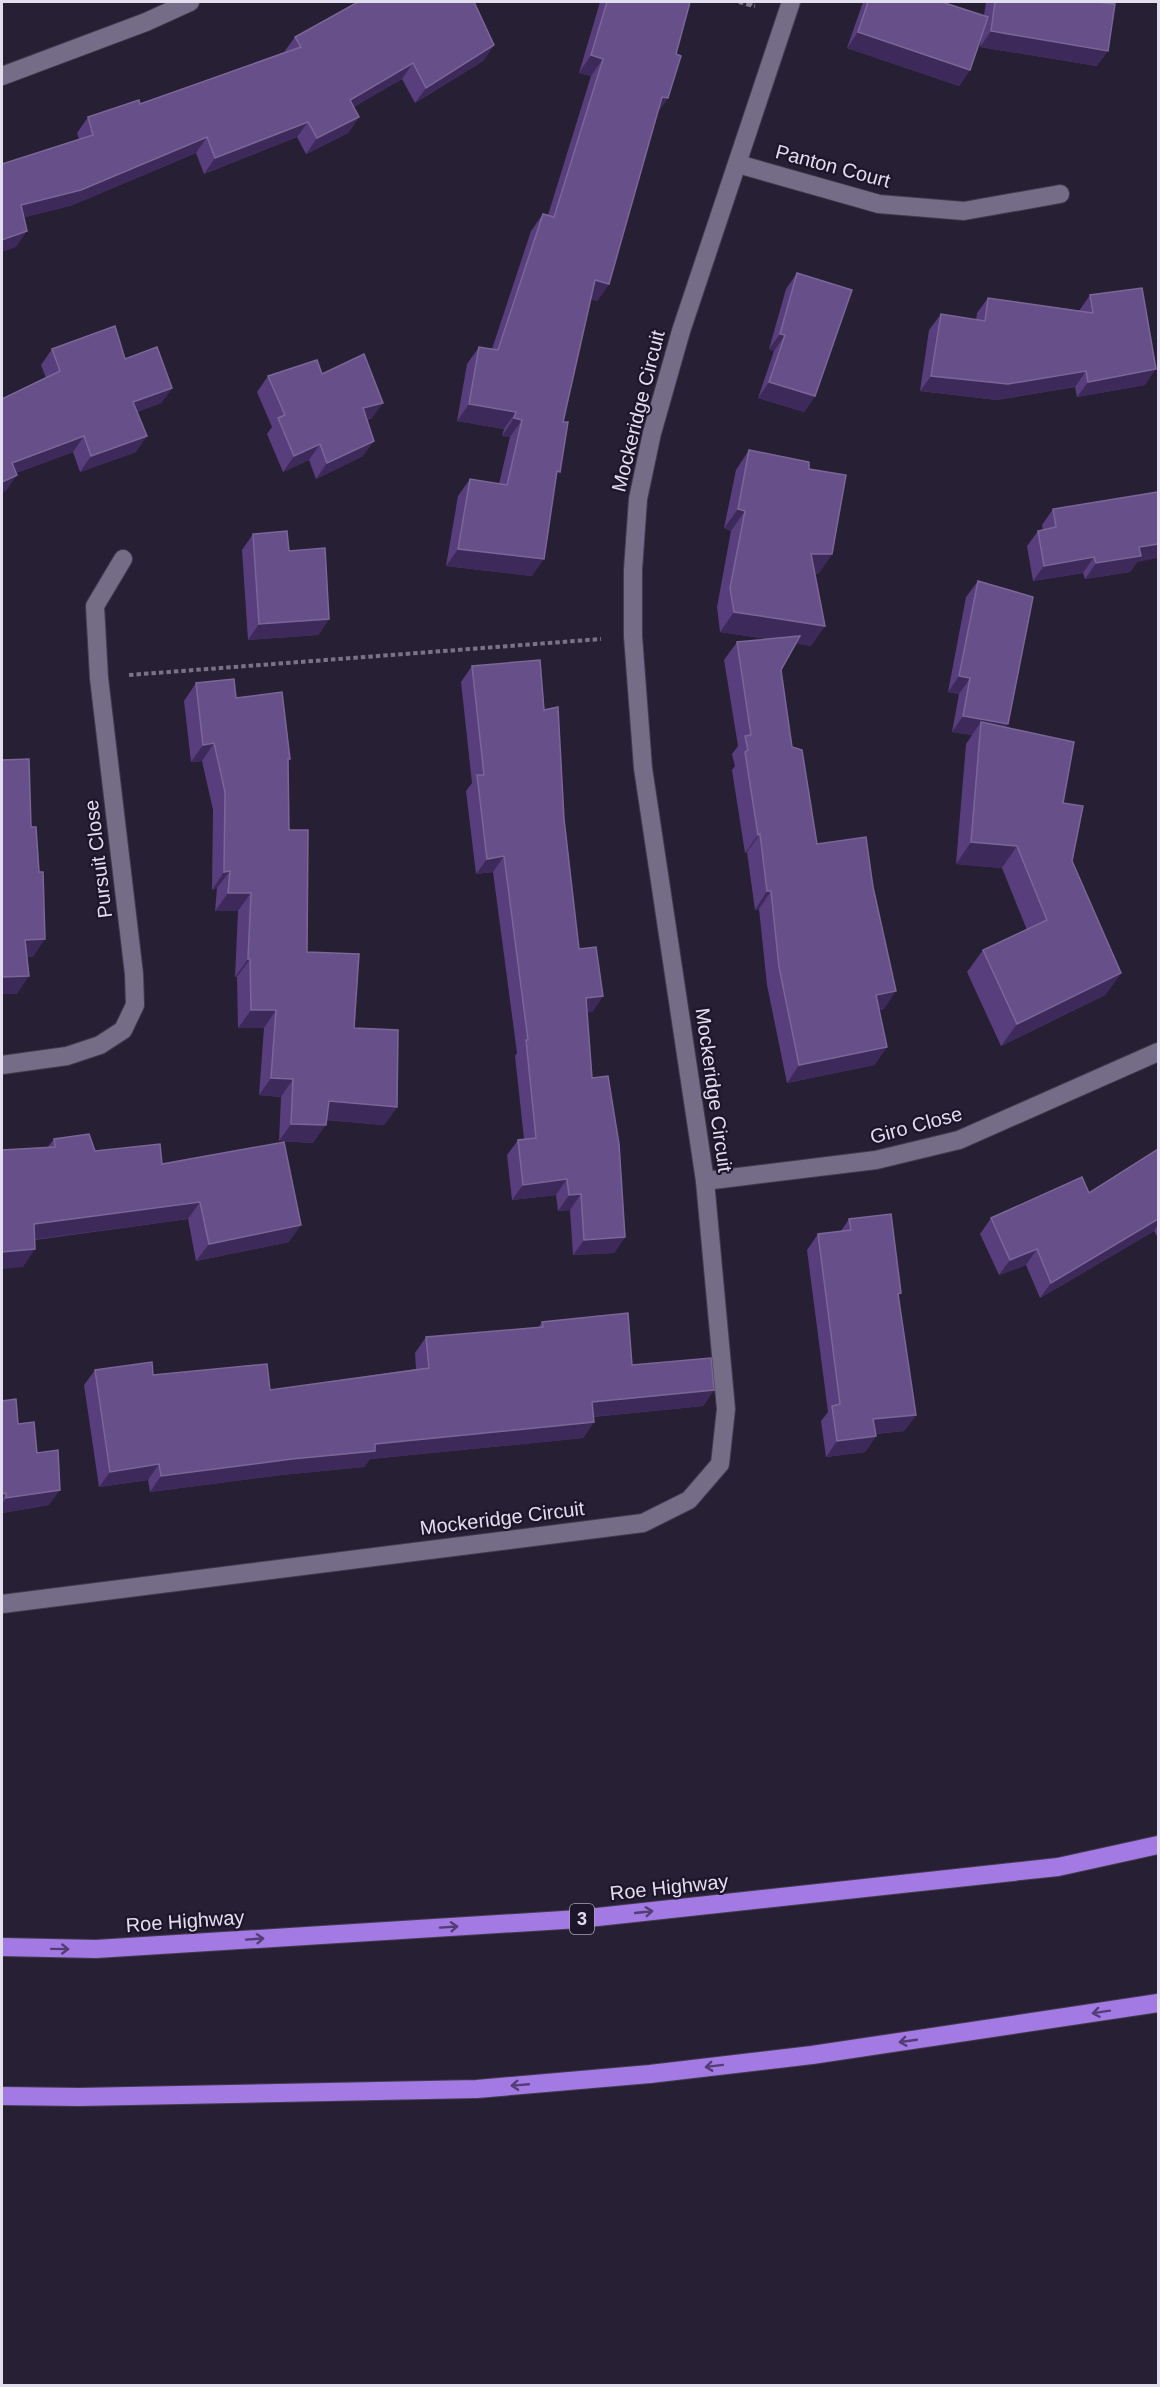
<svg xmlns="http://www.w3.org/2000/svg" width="1160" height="2387" font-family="Helvetica,sans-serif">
<rect width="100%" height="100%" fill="#271f34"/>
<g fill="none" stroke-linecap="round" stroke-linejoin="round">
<g stroke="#433b4d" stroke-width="20">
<g id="street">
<path d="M 2,76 L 146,22 L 190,2"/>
<path d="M 738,164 L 879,204 L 964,211 L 1060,194"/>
<path d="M 2,1065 L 67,1056 L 100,1045 L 123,1030 L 135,1005 L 134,974 L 99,678 L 95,606 L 123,559"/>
<path d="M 705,1181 L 876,1160 L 959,1140 L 1158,1052"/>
<path d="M 2,1604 L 643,1523 L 689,1500 L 720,1464 L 726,1409 L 705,1181 L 643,768 L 633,636 L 633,570 L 638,499 L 652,433 L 681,331 L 791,2"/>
</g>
</g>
<g stroke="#433b4d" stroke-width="20">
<g id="highway">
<path d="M 2,1947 L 96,1949 L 579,1919 L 1058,1867 L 1158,1845"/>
<path d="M 2,2096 L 79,2097 L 477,2089 L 650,2074 L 812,2055 L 1158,2003"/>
</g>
</g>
<g stroke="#7a7386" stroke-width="4" stroke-dasharray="4.5 3" stroke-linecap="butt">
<path d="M 739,2 L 750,5"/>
<path d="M 751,2 L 750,5 L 755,6"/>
<path d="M 129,675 L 601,639"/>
</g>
<use href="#street" stroke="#756d87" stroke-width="18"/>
<use href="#highway" stroke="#a379e4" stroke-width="18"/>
</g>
<g fill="#583e7c">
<path d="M 600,2 L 690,2 L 676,54 L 668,98 L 657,113 L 609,284 L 597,301 L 591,299 L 563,422 L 556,476 L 532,576 L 446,566 L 458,496 L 470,479 L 499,484 L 510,437 L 502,436 L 504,429 L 457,421 L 467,364 L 479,347 L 492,349 L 531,231 L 543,214 L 548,215 L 591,76 L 579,73 Z"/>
<path d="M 863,2 L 942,2 L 984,15 L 986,2 L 1095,2 L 1097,66 L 980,47 L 981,38 L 970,70 L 959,86 L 847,48 Z"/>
<path d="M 295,37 L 494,45 L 483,61 L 415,103 L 402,79 L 353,107 L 359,117 L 348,133 L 306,154 L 297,137 L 204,174 L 196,153 L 70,206 L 24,217 L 16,247 L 2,164 L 79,139 L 77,133 L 88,117 L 140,104 L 284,52 Z"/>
<path d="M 797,273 L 815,396 L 804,412 L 758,398 L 774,351 L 769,349 L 786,289 Z"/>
<path d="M 1090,295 L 1145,385 L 1077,397 L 1075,387 L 997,400 L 920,391 L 929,330 L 941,314 L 976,320 L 977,313 L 988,298 L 1079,311 Z"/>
<path d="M 52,349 L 125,359 L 172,388 L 161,403 L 137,412 L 136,452 L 80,472 L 73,452 L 16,473 L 6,491 L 46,378 L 41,365 Z"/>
<path d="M 268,376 L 372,418 L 367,420 L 363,456 L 316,479 L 309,460 L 283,472 L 267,434 L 272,427 L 257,392 Z"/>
<path d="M 749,450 L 809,469 L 832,554 L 818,574 L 815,574 L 811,646 L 797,643 L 781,670 L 792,747 L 817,844 L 884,1009 L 879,1010 L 887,1047 L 874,1065 L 787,1083 L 767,985 L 759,909 L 755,910 L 747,852 L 745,853 L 732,770 L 735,766 L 732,754 L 738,746 L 724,660 L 737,642 L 768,639 L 720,632 L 717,607 L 731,531 L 724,528 L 736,470 Z"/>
<path d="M 1053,509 L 1137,562 L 1130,572 L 1085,579 L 1083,573 L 1033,581 L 1027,546 L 1038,531 L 1043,530 L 1042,525 Z"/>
<path d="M 253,534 L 289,551 L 329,619 L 318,635 L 248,640 L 242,550 Z"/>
<path d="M 978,581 L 1006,727 L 1063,803 L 1072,861 L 1121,973 L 1105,995 L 1001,1046 L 967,972 L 983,950 L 1027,930 L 1002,868 L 956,864 L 966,744 L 972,735 L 952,732 L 959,694 L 948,692 L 966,597 Z"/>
<path d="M 472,666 L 544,710 L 564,819 L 579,949 L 603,996 L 592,1012 L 587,1012 L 592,1078 L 625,1237 L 614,1253 L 573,1255 L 570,1210 L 558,1211 L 556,1195 L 512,1200 L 507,1155 L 518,1140 L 524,1139 L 515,1056 L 517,1053 L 493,872 L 476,874 L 466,791 L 472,783 L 461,682 Z"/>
<path d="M 196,683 L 236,698 L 288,762 L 289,830 L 307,952 L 354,1028 L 397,1107 L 384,1125 L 326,1120 L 313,1143 L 279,1141 L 281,1097 L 259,1095 L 264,1028 L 238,1028 L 237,977 L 235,977 L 238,911 L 215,911 L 217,888 L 212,890 L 213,810 L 202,761 L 191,762 L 184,701 Z"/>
<path d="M 54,1139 L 95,1151 L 162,1164 L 289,1242 L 196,1261 L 188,1219 L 35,1240 L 23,1267 L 47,1148 Z"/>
<path d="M 1158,1149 L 1158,1238 L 1154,1231 L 1040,1298 L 1026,1265 L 999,1275 L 980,1234 L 991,1218 L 1089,1193 Z"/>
<path d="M 849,1219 L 898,1298 L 916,1415 L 904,1431 L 875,1434 L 876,1436 L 865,1452 L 826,1457 L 821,1421 L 828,1412 L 807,1250 L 818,1234 L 841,1231 Z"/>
<path d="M 542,1322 L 632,1365 L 714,1390 L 703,1406 L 593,1417 L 594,1422 L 583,1438 L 370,1459 L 364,1467 L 281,1475 L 150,1492 L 148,1480 L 99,1487 L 84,1385 L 95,1370 L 153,1375 L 270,1390 L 416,1369 L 415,1353 L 426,1337 L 538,1328 Z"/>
<path d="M 2,1401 L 37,1453 L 49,1505 L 2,1513 Z"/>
</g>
<g fill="#3e2a5a">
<path d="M 991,31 L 1108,51 L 1097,66 L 980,47 Z"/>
<path d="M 858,32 L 970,70 L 959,86 L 847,48 Z"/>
<path d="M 494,45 L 483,61 L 415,103 L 426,88 Z"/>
<path d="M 591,55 L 603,59 L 591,76 L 579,73 Z"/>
<path d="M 413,63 L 402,79 L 339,116 L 350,100 Z"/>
<path d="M 662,97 L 668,98 L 656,115 Z"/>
<path d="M 359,117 L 348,133 L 306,154 L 317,138 Z"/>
<path d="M 308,122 L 297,137 L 204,174 L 215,158 Z"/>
<path d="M 207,137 L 196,153 L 70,206 L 10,221 L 21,205 Z"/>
<path d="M 27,231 L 16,247 L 2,252 L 2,240 Z"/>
<path d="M 595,280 L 609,284 L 597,301 L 583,298 Z"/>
<path d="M 780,334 L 785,335 L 774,351 L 769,349 Z"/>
<path d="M 1156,369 L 1145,385 L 1077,397 L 1088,382 Z"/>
<path d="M 1086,371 L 1075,387 L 997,400 L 920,391 L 931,376 Z"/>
<path d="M 769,382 L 815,396 L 804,412 L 758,398 Z"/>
<path d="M 172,388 L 161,403 L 122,418 L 133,402 Z"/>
<path d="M 383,403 L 372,418 L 352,423 L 363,408 Z"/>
<path d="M 469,404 L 516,412 L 504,429 L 457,421 Z"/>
<path d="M 514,418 L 522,420 L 510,437 L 502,436 Z"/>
<path d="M 84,436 L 73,452 L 2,478 L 12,463 Z"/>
<path d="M 147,436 L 136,452 L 80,472 L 91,456 Z"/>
<path d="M 374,441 L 363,456 L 316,479 L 327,463 Z"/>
<path d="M 320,444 L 309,460 L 283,472 L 294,456 Z"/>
<path d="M 17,475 L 6,491 L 2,493 L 2,482 Z"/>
<path d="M 738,509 L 745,511 L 731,531 L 724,528 Z"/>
<path d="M 1158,544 L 1158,558 L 1137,562 L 1130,572 L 1085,579 L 1096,563 L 1139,547 Z"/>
<path d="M 458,549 L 544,559 L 532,576 L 446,566 Z"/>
<path d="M 811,554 L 832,554 L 818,574 L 798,573 Z"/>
<path d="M 1094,557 L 1083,573 L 1033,581 L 1044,566 Z"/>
<path d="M 734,612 L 825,626 L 811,646 L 720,632 Z"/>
<path d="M 329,619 L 318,635 L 248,640 L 259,624 Z"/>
<path d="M 959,676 L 970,678 L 959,694 L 948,692 Z"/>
<path d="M 963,716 L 1008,724 L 996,740 L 981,722 L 972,735 L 952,732 Z"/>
<path d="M 214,743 L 202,761 L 191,762 L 203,745 Z"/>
<path d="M 760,834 L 747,852 L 745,853 L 758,835 Z"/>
<path d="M 971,842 L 1017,846 L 1002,868 L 956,864 Z"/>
<path d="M 504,856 L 493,872 L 476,874 L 487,859 Z"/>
<path d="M 230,871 L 217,888 L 212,890 L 224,872 Z"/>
<path d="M 767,891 L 771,891 L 759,909 L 755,910 Z"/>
<path d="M 228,893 L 251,893 L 238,911 L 215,911 Z"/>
<path d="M 45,939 L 33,957 L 13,958 L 25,940 Z"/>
<path d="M 248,959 L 250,959 L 237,977 L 235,977 Z"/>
<path d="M 1121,973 L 1105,995 L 1001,1046 L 1017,1024 Z"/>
<path d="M 29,976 L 17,994 L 2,994 L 2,977 Z"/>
<path d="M 896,991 L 884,1009 L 864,1013 L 876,995 Z"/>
<path d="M 603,996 L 592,1012 L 575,1014 L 586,998 Z"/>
<path d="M 251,1010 L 276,1010 L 264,1028 L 238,1028 Z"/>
<path d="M 887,1047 L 874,1065 L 787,1083 L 799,1065 Z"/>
<path d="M 271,1078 L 293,1079 L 281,1097 L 259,1095 Z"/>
<path d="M 329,1101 L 397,1107 L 384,1125 L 316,1119 Z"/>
<path d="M 291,1124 L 326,1125 L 313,1143 L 279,1141 Z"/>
<path d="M 567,1179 L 556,1195 L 512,1200 L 523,1185 Z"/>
<path d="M 581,1194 L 570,1210 L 558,1211 L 569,1195 Z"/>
<path d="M 200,1202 L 188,1219 L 22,1241 L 34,1224 Z"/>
<path d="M 1158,1219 L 1158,1225 L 1154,1231 L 1040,1298 L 1051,1283 Z"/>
<path d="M 301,1225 L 289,1242 L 196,1261 L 209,1244 Z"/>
<path d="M 625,1237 L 614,1253 L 573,1255 L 584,1240 Z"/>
<path d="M 35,1249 L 23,1267 L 2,1269 L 2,1252 Z"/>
<path d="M 1037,1249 L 1026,1265 L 999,1275 L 1010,1260 Z"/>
<path d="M 714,1390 L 703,1406 L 581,1418 L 592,1402 Z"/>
<path d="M 916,1415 L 904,1431 L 862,1435 L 873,1419 Z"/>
<path d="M 594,1422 L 583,1438 L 370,1459 L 364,1467 L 281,1475 L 150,1492 L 161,1476 L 375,1444 Z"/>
<path d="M 876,1436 L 865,1452 L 826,1457 L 837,1441 Z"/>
<path d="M 159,1464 L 148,1480 L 99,1487 L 110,1472 Z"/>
<path d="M 60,1490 L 49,1505 L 2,1513 L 2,1504 L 6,1498 Z"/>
<path d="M 6,1493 L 2,1500 L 2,1494 Z"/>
</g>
<g fill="#674f89" stroke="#7b6698" stroke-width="1.5">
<path d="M 358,2 L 474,2 L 494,45 L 426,88 L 413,63 L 350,100 L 359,117 L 317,138 L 308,122 L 215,158 L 207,137 L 81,190 L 21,205 L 27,231 L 2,240 L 2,164 L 93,135 L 88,117 L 139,100 L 140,104 L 301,47 L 295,37 Z"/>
<path d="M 607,2 L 690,2 L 676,54 L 681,56 L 668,98 L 662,97 L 609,284 L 595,280 L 563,422 L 568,422 L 560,472 L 557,471 L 544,559 L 458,549 L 470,479 L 507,485 L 522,420 L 514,418 L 516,412 L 469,404 L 479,347 L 498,350 L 543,214 L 554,217 L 603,59 L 591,55 Z"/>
<path d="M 868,2 L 942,2 L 988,17 L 970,70 L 858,32 Z"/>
<path d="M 995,2 L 1095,2 L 1115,4 L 1108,51 L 991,31 Z"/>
<path d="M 797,273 L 852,290 L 815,396 L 769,382 L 785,335 L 780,334 Z"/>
<path d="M 1142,288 L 1156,369 L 1088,382 L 1086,371 L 1008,384 L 931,376 L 941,314 L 985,321 L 988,298 L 1093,313 L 1090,295 Z"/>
<path d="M 115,326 L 125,359 L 157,347 L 172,388 L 133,402 L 147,436 L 91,456 L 84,436 L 12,463 L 17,475 L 2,482 L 2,399 L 60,371 L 52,349 Z"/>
<path d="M 364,354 L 383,403 L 363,408 L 374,441 L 327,463 L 320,444 L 294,456 L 278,418 L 285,415 L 268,376 L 317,360 L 322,374 Z"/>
<path d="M 749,450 L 809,462 L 809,469 L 846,475 L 832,554 L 811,554 L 825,626 L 734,612 L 730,588 L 745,511 L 738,509 Z"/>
<path d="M 1158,492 L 1158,544 L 1139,547 L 1141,556 L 1096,563 L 1094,557 L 1044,566 L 1038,531 L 1056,527 L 1053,509 Z"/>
<path d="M 287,531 L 289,551 L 325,548 L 329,619 L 259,624 L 253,534 Z"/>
<path d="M 978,581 L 1033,597 L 1008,724 L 963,716 L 970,678 L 959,676 Z"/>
<path d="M 800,636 L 781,670 L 792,747 L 802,750 L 817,844 L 866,837 L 873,887 L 896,991 L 876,995 L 887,1047 L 799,1065 L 779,967 L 771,891 L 767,891 L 760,834 L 758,835 L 745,752 L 748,750 L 745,736 L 751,735 L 737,642 Z"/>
<path d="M 540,660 L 544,710 L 558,707 L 564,819 L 579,949 L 596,947 L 603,996 L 586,998 L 592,1078 L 608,1076 L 619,1144 L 625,1237 L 584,1240 L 581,1194 L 569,1195 L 567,1179 L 523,1185 L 518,1140 L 536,1138 L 526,1040 L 528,1040 L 504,856 L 487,859 L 477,775 L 484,775 L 472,666 Z"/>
<path d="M 234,679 L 236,698 L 282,692 L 290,759 L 288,759 L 289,830 L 308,830 L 307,952 L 359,954 L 354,1028 L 398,1030 L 397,1107 L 329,1101 L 326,1125 L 291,1124 L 293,1079 L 271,1078 L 276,1010 L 251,1010 L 250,959 L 248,959 L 251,893 L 228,893 L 230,871 L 224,872 L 225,792 L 214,743 L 203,745 L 196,683 Z"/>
<path d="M 981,722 L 1074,742 L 1063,803 L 1083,806 L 1072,861 L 1121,973 L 1017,1024 L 983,950 L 1047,920 L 1017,846 L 971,842 Z"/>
<path d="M 29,759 L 31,827 L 36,827 L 39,872 L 43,872 L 45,939 L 25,940 L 29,976 L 2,977 L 2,760 Z"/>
<path d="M 89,1134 L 95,1151 L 160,1144 L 162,1164 L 284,1142 L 301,1225 L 209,1244 L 200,1202 L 34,1224 L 35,1249 L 2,1252 L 2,1150 L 55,1147 L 54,1139 Z"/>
<path d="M 1158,1149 L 1158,1219 L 1051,1283 L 1037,1249 L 1010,1260 L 991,1218 L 1082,1177 L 1089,1193 Z"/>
<path d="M 891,1214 L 901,1293 L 898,1294 L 916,1415 L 873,1419 L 876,1436 L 837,1441 L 832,1406 L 840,1404 L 818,1234 L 851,1230 L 849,1219 Z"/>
<path d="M 628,1313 L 632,1365 L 711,1358 L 714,1390 L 592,1402 L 594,1422 L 375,1444 L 375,1451 L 292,1459 L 161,1476 L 159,1464 L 110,1472 L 95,1370 L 152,1362 L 153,1375 L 267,1364 L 270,1390 L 429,1368 L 426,1337 L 543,1327 L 542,1322 Z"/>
<path d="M 16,1399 L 18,1424 L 34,1422 L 37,1453 L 58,1450 L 60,1490 L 6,1498 L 6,1493 L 2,1494 L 2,1401 Z"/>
</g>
<defs><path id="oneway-shaft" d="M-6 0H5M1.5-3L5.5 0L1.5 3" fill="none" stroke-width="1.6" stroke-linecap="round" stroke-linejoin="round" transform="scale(1.5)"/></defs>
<g stroke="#533d74">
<use href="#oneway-shaft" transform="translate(644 1912) rotate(-6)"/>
<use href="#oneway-shaft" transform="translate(449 1927) rotate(-4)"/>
<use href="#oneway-shaft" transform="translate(255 1939) rotate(-4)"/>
<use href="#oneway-shaft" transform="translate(60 1949) rotate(1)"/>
<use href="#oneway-shaft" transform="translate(1101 2012) rotate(171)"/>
<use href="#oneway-shaft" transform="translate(908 2041) rotate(172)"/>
<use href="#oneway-shaft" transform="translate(714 2066) rotate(173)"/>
<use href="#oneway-shaft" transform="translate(520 2085) rotate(175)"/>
</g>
<g text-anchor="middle" stroke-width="4.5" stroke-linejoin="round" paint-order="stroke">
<rect fill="#1d152a" stroke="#a8a2b2" stroke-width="1.5" x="570" y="1904" width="24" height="30" rx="4.5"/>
<g font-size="18" font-weight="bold" fill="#e3deed">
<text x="582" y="1925">3</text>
</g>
<g font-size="20" fill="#e3deed" stroke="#1d152a">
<text transform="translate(833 166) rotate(15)" y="7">Panton Court</text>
<text transform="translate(638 411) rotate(-76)" y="7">Mockeridge Circuit</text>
<text transform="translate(98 859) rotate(-97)" y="7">Pursuit Close</text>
<text transform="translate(714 1090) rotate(82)" y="7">Mockeridge Circuit</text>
<text transform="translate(916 1125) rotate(-15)" y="7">Giro Close</text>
<text transform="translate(502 1518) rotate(-7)" y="7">Mockeridge Circuit</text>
<text transform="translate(669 1887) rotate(-6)" y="7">Roe Highway</text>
<text transform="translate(185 1921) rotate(-4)" y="7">Roe Highway</text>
</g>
</g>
<rect width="1160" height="2387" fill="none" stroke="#e3deed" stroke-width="6"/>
</svg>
